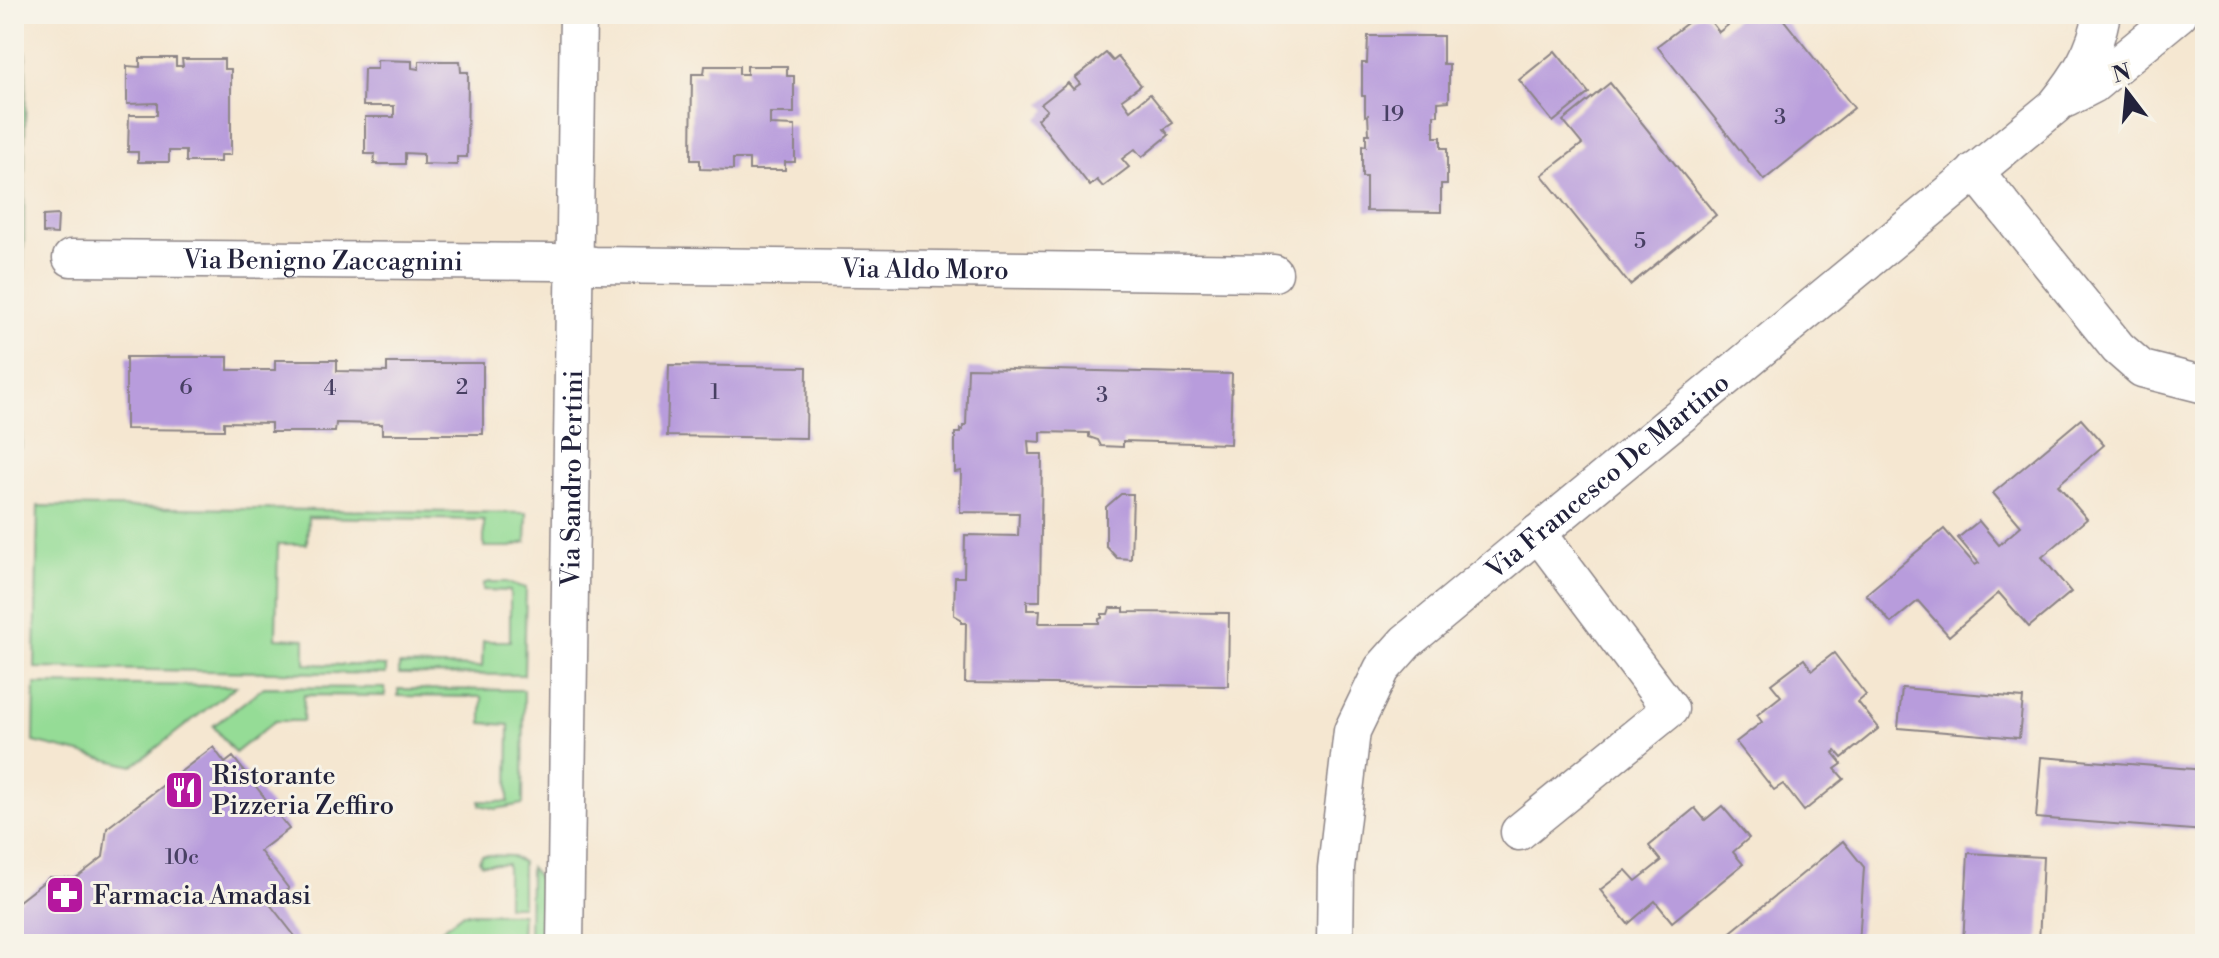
<svg xmlns="http://www.w3.org/2000/svg" width="2219" height="958" font-family="'Libre Bodoni',serif">
<rect width="100%" height="100%" fill="#f7f3e8"/>
<filter id="ink" filterUnits="userSpaceOnUse"><feTurbulence type="fractalNoise" baseFrequency=".0125" numOctaves="2"/><feDisplacementMap in="SourceGraphic" scale="16" xChannelSelector="R" yChannelSelector="G"/><feConvolveMatrix kernelMatrix="1 2 1 2 8 2 1 2 1" color-interpolation-filters="sRGB"/></filter>
<filter id="wash" filterUnits="userSpaceOnUse"><feTurbulence type="fractalNoise" baseFrequency=".006" numOctaves="4" result="noise"/><feDisplacementMap in="SourceGraphic" scale="32" xChannelSelector="R" yChannelSelector="G"/><feGaussianBlur stdDeviation="1.8" result="paint"/><feColorMatrix in="noise" values="0 0 0 0 0 0 0 0 0 0 0 0 0 0 0 0 0 1.4 0 .05"/><feComposite in="paint" operator="in"/></filter>
<g filter="url(#wash)">
<rect width="100%" height="100%" fill="#f5e7d1"/>
<g fill="#95dc96" stroke="#5c7f68" stroke-width="2">
<path d="M 14,52 L 26,52 L 21,448 L 14,448 Z"/>
<path d="M 38,506 L 527,513 L 526,542 L 511,547 L 484,547 L 484,520 L 308,517 L 307,544 L 278,544 L 276,638 L 305,639 L 305,664 L 386,666 L 386,674 L 35,668 Z"/>
<path d="M 489,582 L 506,582 L 526,588 L 524,675 L 399,674 L 399,665 L 482,667 L 483,641 L 510,641 L 510,591 L 483,590 L 483,584 Z"/>
<path d="M 35,684 L 236,686 L 133,766 L 34,742 Z"/>
<path d="M 264,687 L 385,688 L 385,696 L 304,695 L 303,721 L 275,721 L 235,753 L 213,726 Z"/>
<path d="M 398,689 L 524,690 L 523,804 L 496,809 L 480,805 L 480,801 L 508,802 L 509,725 L 482,723 L 482,697 L 398,696 Z"/>
<path d="M 482,855 L 511,856 L 522,862 L 522,906 L 507,906 L 507,864 L 482,864 L 479,860 Z"/>
<path d="M 530,867 C 550,887 545,917 544,944 L 529,944 Z"/>
<path d="M 463,913 L 522,914 L 521,944 L 423,944 Z"/>
</g>
<g id="blocks">
<g fill="#b89cdc">
<path d="M 1699,14 L 1705,14 L 1719,32 L 1742,14 L 1779,14 L 1854,108 L 1764,180 L 1657,46 Z"/>
<path d="M 1368,36 L 1443,36 L 1443,64 L 1449,64 L 1449,101 L 1438,102 L 1438,115 L 1434,115 L 1434,137 L 1441,137 L 1441,148 L 1447,148 L 1447,184 L 1441,184 L 1441,212 L 1366,211 L 1366,177 L 1362,177 L 1362,145 L 1366,146 L 1366,134 L 1369,134 L 1368,115 L 1365,116 L 1365,96 L 1362,96 L 1362,63 L 1367,63 Z"/>
<path d="M 1555,51 L 1589,93 L 1553,122 L 1519,80 Z"/>
<path d="M 1106,53 L 1113,61 L 1118,57 L 1141,85 L 1122,99 L 1130,110 L 1150,94 L 1173,123 L 1164,129 L 1169,135 L 1142,157 L 1135,149 L 1122,159 L 1129,167 L 1103,187 L 1097,180 L 1090,186 L 1037,119 L 1047,110 L 1041,104 L 1068,83 L 1073,89 L 1080,84 L 1075,78 Z"/>
<path d="M 140,58 L 176,58 L 176,66 L 183,66 L 182,59 L 224,59 L 224,69 L 231,69 L 231,155 L 220,155 L 220,162 L 186,162 L 186,151 L 169,151 L 169,162 L 138,162 L 138,152 L 128,152 L 129,115 L 157,115 L 157,103 L 127,104 L 127,66 L 140,67 Z"/>
<path d="M 377,60 L 412,61 L 412,68 L 419,69 L 419,61 L 460,61 L 461,72 L 468,72 L 467,157 L 457,157 L 457,165 L 423,164 L 423,154 L 405,153 L 405,164 L 374,164 L 375,154 L 365,154 L 365,117 L 394,117 L 394,106 L 363,106 L 364,69 L 377,69 Z"/>
<path d="M 705,66 L 739,66 L 739,74 L 747,74 L 747,66 L 787,66 L 787,76 L 794,76 L 794,113 L 770,113 L 770,125 L 795,126 L 795,162 L 785,162 L 785,170 L 749,170 L 749,159 L 733,159 L 733,170 L 700,169 L 700,160 L 691,160 L 692,74 L 704,74 Z"/>
<path d="M 1610,83 L 1716,215 L 1630,285 L 1542,175 L 1582,144 L 1563,121 Z"/>
<path d="M 58,215 L 57,234 L 43,233 L 43,216 Z"/>
<path d="M 126,357 L 228,357 L 228,370 L 275,370 L 275,360 L 337,360 L 337,371 L 387,372 L 387,363 L 483,363 L 483,434 L 382,434 L 382,424 L 336,423 L 335,432 L 271,432 L 271,423 L 224,422 L 224,430 L 126,429 Z"/>
<path d="M 669,365 L 807,367 L 806,438 L 667,436 Z"/>
<path d="M 968,368 L 1232,374 L 1230,444 L 1123,441 L 1123,447 L 1101,446 L 1098,440 L 1089,437 L 1089,433 L 1041,432 L 1041,442 L 1028,441 L 1029,454 L 1042,454 L 1040,601 L 1027,601 L 1027,610 L 1040,610 L 1039,623 L 1099,623 L 1099,619 L 1102,618 L 1102,614 L 1108,614 L 1110,608 L 1124,608 L 1124,612 L 1229,613 L 1228,686 L 965,683 L 966,623 L 961,623 L 961,619 L 954,615 L 955,577 L 964,577 L 965,535 L 1018,536 L 1019,513 L 960,512 L 961,471 L 955,472 L 955,433 L 960,433 L 960,429 L 963,430 L 963,426 L 966,426 Z"/>
<path d="M 2081,419 L 2104,445 L 2058,485 L 2087,519 L 2042,557 L 2071,592 L 2029,627 L 1999,593 L 1949,636 L 1918,601 L 1891,623 L 1866,594 L 1944,529 L 1975,565 L 1979,563 L 1958,538 L 1979,521 L 1999,545 L 2021,526 L 1993,493 Z"/>
<path d="M 1121,494 L 1133,494 L 1131,559 L 1117,558 L 1106,546 L 1106,507 Z"/>
<path d="M 1834,653 L 1866,695 L 1858,702 L 1879,728 L 1842,758 L 1836,751 L 1833,753 L 1842,764 L 1835,769 L 1844,779 L 1804,811 L 1783,784 L 1774,790 L 1736,742 L 1762,722 L 1757,715 L 1781,696 L 1771,684 L 1804,659 L 1812,670 Z"/>
<path d="M 1902,688 L 2023,698 L 2019,738 L 1898,728 Z"/>
<path d="M 213,747 L 225,763 L 233,757 L 289,829 L 260,851 L 289,889 L 269,903 L 301,944 L 14,944 L 14,905 L 50,877 L 76,878 L 103,857 L 107,828 Z"/>
<path d="M 2041,757 L 2205,770 L 2205,831 L 2036,818 Z"/>
<path d="M 1722,806 L 1749,838 L 1733,852 L 1743,864 L 1672,922 L 1655,901 L 1628,924 L 1600,890 L 1626,870 L 1636,881 L 1661,861 L 1649,846 L 1695,808 L 1705,820 Z"/>
<path d="M 1843,841 L 1864,867 L 1859,944 L 1716,944 Z"/>
<path d="M 1968,853 L 2043,857 L 2039,943 L 1963,944 Z"/>
</g>
</g>
</g>
<g filter="url(#ink)">
<use href="#blocks" fill-opacity="0" stroke="#8c8486" stroke-width="2"/>
<g fill="none" stroke-linecap="round" stroke-linejoin="round">
<g stroke="#8c8486" stroke-width="39">
<g id="minor">
<path d="M 2066,99 L 2093,85 L 2179,14"/>
<path d="M 1975,171 L 2118,348 L 2142,369 L 2205,385"/>
<path id="s1" d="M 71,258 L 554,262 L 595,265 L 1274,273"/>
<path d="M 1519,832 L 1670,709 L 1538,533"/>
<path id="s2" d="M 565,944 L 578,14"/>
<path id="s3" d="M 1335,944 L 1336,868 L 1352,731 L 1382,669 L 1406,642 L 2055,106 C 2079,76 2095,52 2102,14"/>
</g>
</g>
<use href="#minor" stroke="#fff" stroke-width="36"/>
</g>
</g>
<defs>
<g id="restaurant-square" transform="scale(2)"><rect x="-9" y="-9" width="18" height="18" rx="4" fill="#b5179e" stroke="#f7f3e8"/><path d="M-5-6h1v4h1v-4h1v4h1v-4h1v5L-1.5 .5V6h-2V.5L-5-1ZM5-6V6H3V1.5H1.5Q1.5-4 5-6Z" fill="#fff"/></g>
<g id="pharmacy-square" transform="scale(2)"><rect x="-9" y="-9" width="18" height="18" rx="4" fill="#b5179e" stroke="#f7f3e8"/><path d="M-2-6h4v4h4v4h-4v4h-4v-4h-4v-4h4Z" fill="#fff"/></g>
</defs>
<g fill-rule="evenodd">
<use href="#restaurant-square" x="184" y="790"/>
<use href="#pharmacy-square" x="65" y="895"/>
</g>
<g text-anchor="middle" stroke-width="6" stroke-linejoin="round" paint-order="stroke">
<g font-size="22" fill="#484063">
<text x="1393" y="121">19</text>
<text x="1780" y="124">3</text>
<text x="1640" y="248">5</text>
<text x="186" y="394">6</text>
<text x="462" y="394">2</text>
<text x="330" y="395">4</text>
<text x="715" y="399">1</text>
<text x="1102" y="402">3</text>
<text x="182" y="864">10c</text>
</g>
<g font-size="26" fill="#22223b" stroke="#f7f3e8">
<text dy="9" stroke="none"><textPath href="#s1" startOffset="252">Via Benigno Zaccagnini</textPath></text>
<text dy="9" stroke="none"><textPath href="#s1" startOffset="854">Via Aldo Moro</textPath></text>
<text dy="9" stroke="none"><textPath href="#s3" startOffset="580">Via Francesco De Martino</textPath></text>
<text dy="9" stroke="none"><textPath href="#s2" startOffset="466">Via Sandro Pertini</textPath></text>
</g>
<g font-size="26" fill="#22223b" stroke="#f7f3e8" text-anchor="start">
<text x="212" y="784">Ristorante<tspan x="212" dy="30">Pizzeria Zeffiro</tspan></text>
<text x="93" y="904">Farmacia Amadasi</text>
</g>
</g>
<rect width="2219" height="958" fill="none" stroke="#f7f3e8" stroke-width="48"/>
<g transform="translate(2127 92) rotate(344)" stroke="#f7f3e8" stroke-width="6" paint-order="stroke">
<path d="M0-6L14 30L0 20L-14 30Z" fill="#22223b"/>
<text y="-12" font-size="22" font-weight="bold" text-anchor="middle" fill="#22223b">N</text>
</g>
</svg>
